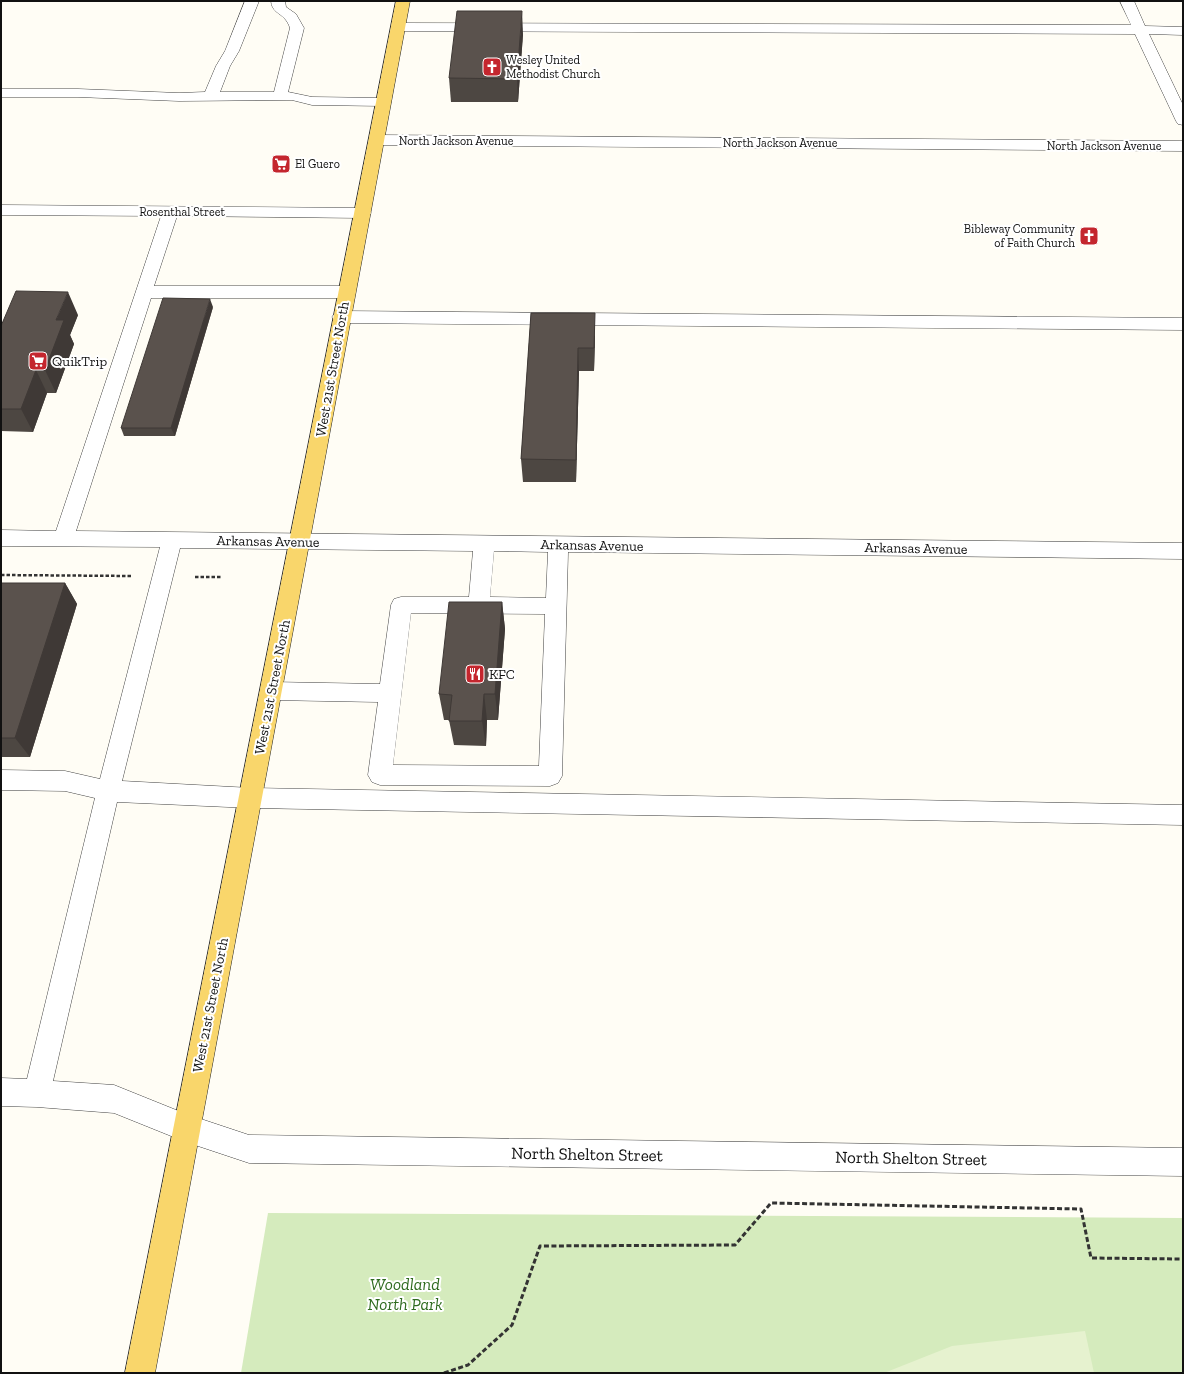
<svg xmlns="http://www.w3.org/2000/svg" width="1184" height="1374" font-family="'Zilla Slab',serif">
<rect width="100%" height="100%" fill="#fffdf5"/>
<path fill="#d5ebbd" d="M 268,1213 L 1183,1218 L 1183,1373 L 241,1373 Z"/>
<path fill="#e6f2cf" d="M 1085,1331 L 1094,1373 L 884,1373 L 952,1346 Z"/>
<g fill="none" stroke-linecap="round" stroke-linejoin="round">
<g stroke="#444" stroke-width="1">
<g id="minor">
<path d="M 245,1 L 259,1 L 239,51 L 230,66 L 220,92 L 274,92 L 290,28 C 289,25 287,21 285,19 C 279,12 272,12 271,1 L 285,1 L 286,7 L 296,14 L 304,28 L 288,92 L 312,97 L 384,98 L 389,99 L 391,102 L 389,105 L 384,106 L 312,105 L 292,100 L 179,101 L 78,97 L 1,97 L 1,89 L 78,89 L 179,93 L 205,92 L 216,66 L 225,51 Z"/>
<path d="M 1120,1 L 1134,1 L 1145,26 L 1183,27 L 1183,35 L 1149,34 L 1183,105 L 1183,125 L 1178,124 L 1176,121 L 1135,34 L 399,31 L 394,30 L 392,27 L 394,24 L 399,23 L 1131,25 Z"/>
<path d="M 377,135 L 1183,141 L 1183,151 L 377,145 L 372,143 L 369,140 L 372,137 Z"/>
<path d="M 1,205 L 363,208 L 369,210 L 371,213 L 369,216 L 363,218 L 177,216 L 154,286 L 346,286 L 352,288 L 355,292 L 352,296 L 346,298 L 151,298 L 76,531 L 1183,543 L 1183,559 L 568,552 L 562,776 L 558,783 L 550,786 L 380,785 L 372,782 L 368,775 L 378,702 L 271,700 L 263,697 L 260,691 L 263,685 L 271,682 L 380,684 L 391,605 L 394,599 L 401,597 L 469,597 L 473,551 L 180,548 L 122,781 L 251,788 L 1183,805 L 1183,825 L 251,808 L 117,802 L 53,1081 L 114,1085 L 186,1114 L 249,1135 L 1183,1148 L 1183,1176 L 249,1163 L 186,1142 L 114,1113 L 37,1107 L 1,1106 L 1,1078 L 27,1079 L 95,798 L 65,791 L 1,790 L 1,770 L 65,771 L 100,779 L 160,547 L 1,546 L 1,530 L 56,531 L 161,216 L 1,215 ZM 494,551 L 548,552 L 546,598 L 490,597 ZM 411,613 L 545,614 L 539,766 L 393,765 Z"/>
<path d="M 341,311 L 1183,318 L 1183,330 L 341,323 L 335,321 L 332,317 L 335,313 Z"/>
</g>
</g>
<g stroke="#222" stroke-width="1">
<path id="major" d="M 396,1 L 410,1 L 155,1373 L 125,1373 Z"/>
</g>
<g stroke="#333" stroke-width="2.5" stroke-dasharray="3.5 2" stroke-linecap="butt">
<path d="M 1,575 L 132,576"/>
<path d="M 195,577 L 222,577"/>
</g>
<path stroke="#333" stroke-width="3" stroke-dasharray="5 2.5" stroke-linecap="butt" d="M 444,1373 L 468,1365 L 512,1325 L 540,1246 L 735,1245 L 771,1203 L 1081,1209 L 1091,1258 L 1183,1259"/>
<use href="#minor" fill="#fff" fill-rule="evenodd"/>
<use href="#major" fill="#f9d66b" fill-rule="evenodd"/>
</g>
<g fill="#4d4742">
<path d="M 523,34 L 518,102 L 451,102 L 449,78 Z"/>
<path d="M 213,307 L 175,436 L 124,436 L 121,428 Z"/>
<path d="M 531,313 L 595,336 L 594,371 L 579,371 L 576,482 L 523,482 L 521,459 Z"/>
<path d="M 78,315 L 70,335 L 74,344 L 56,393 L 47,393 L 33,432 L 1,431 L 1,326 Z"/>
<path d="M 1,583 L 65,583 L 77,604 L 30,757 L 1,757 Z"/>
<path d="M 502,602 L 505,629 L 498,720 L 487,720 L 486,746 L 454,745 L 449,720 L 444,720 L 439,694 Z"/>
</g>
<g fill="#3f3936">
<path d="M 522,11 L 523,34 L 518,102 L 517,79 Z"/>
<path d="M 68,292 L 78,315 L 70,335 L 74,344 L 56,393 L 45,370 L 56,320 Z"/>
<path d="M 210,299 L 213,307 L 175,436 L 171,428 Z"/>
<path d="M 595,313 L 595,336 L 594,371 L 594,348 Z"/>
<path d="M 578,348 L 579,371 L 576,482 L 576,460 Z"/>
<path d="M 36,370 L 47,393 L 33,432 L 21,409 Z"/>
<path d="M 65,583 L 77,604 L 30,757 L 15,738 Z"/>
<path d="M 502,602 L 505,629 L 498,720 L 495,694 Z"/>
<path d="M 484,694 L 487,720 L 486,746 L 482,721 Z"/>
</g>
<g fill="#5a524d" stroke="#3f3936">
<path d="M 457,11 L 522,11 L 517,79 L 449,78 Z"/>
<path d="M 16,291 L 68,292 L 56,320 L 64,320 L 45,370 L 36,370 L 21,409 L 1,409 L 1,326 Z"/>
<path d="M 163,298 L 210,299 L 171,428 L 121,428 Z"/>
<path d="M 531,313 L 595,313 L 594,348 L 578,348 L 576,460 L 521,459 Z"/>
<path d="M 1,583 L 65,583 L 15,738 L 1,738 Z"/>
<path d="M 449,602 L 502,602 L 495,694 L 484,694 L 482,721 L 449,721 L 452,695 L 439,694 Z"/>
</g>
<defs>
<g id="church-square" transform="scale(1)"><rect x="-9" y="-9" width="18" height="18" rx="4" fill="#c4262e" stroke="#fff"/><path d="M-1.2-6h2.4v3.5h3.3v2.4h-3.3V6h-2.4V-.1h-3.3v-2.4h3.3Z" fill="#fff"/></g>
<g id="supermarket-square" transform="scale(1)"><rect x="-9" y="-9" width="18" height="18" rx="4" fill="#c4262e" stroke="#fff"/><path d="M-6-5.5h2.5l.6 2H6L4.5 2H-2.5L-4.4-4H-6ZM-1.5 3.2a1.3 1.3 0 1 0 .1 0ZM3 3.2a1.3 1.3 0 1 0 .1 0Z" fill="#fff"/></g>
<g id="restaurant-square" transform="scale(1)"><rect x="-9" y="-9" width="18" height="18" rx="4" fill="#c4262e" stroke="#fff"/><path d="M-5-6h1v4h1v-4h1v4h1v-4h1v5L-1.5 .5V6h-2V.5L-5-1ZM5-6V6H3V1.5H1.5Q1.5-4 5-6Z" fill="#fff"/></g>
</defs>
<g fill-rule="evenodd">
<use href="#church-square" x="492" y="67"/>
<use href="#supermarket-square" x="281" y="164"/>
<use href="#church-square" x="1089" y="236"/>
<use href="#supermarket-square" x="38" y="361"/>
<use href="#restaurant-square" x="475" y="674"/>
</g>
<g text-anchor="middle" stroke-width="4" stroke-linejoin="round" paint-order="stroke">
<g font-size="12" fill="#111" stroke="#fff" text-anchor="start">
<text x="506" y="64">Wesley United<tspan x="506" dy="14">Methodist Church</tspan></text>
<text x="295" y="168">El Guero</text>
<text x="1075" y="233" text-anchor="end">Bibleway Community<tspan x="1075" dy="14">of Faith Church</tspan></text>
</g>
<g font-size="12" fill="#111" stroke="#fff">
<text x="456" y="145">North Jackson Avenue</text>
<text x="780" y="147">North Jackson Avenue</text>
<text x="1104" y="150">North Jackson Avenue</text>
<text x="182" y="216">Rosenthal Street</text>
</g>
<g font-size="14" fill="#111" stroke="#fff" text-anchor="start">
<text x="52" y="366">QuikTrip</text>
<text x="489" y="679">KFC</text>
</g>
<g font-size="14" fill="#111" stroke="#fff">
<text transform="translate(332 369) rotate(-80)" y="5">West 21st Street North</text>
<text transform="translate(268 541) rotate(1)" y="5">Arkansas Avenue</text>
<text transform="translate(592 545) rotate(1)" y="5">Arkansas Avenue</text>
<text transform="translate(916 548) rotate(1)" y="5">Arkansas Avenue</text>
<text transform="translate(272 687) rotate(-79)" y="5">West 21st Street North</text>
<text transform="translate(210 1005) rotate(-79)" y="5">West 21st Street North</text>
</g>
<g font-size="17" fill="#111" stroke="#fff">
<text transform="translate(587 1154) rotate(1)" y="6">North Shelton Street</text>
<text transform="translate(911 1158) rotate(1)" y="6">North Shelton Street</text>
</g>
<g font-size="17" font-style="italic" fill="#2f6b1f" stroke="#fff">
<text x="405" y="1290">Woodland<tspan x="405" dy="20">North Park</tspan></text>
</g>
</g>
<rect width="1184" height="1374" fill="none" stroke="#111111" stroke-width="4"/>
</svg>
